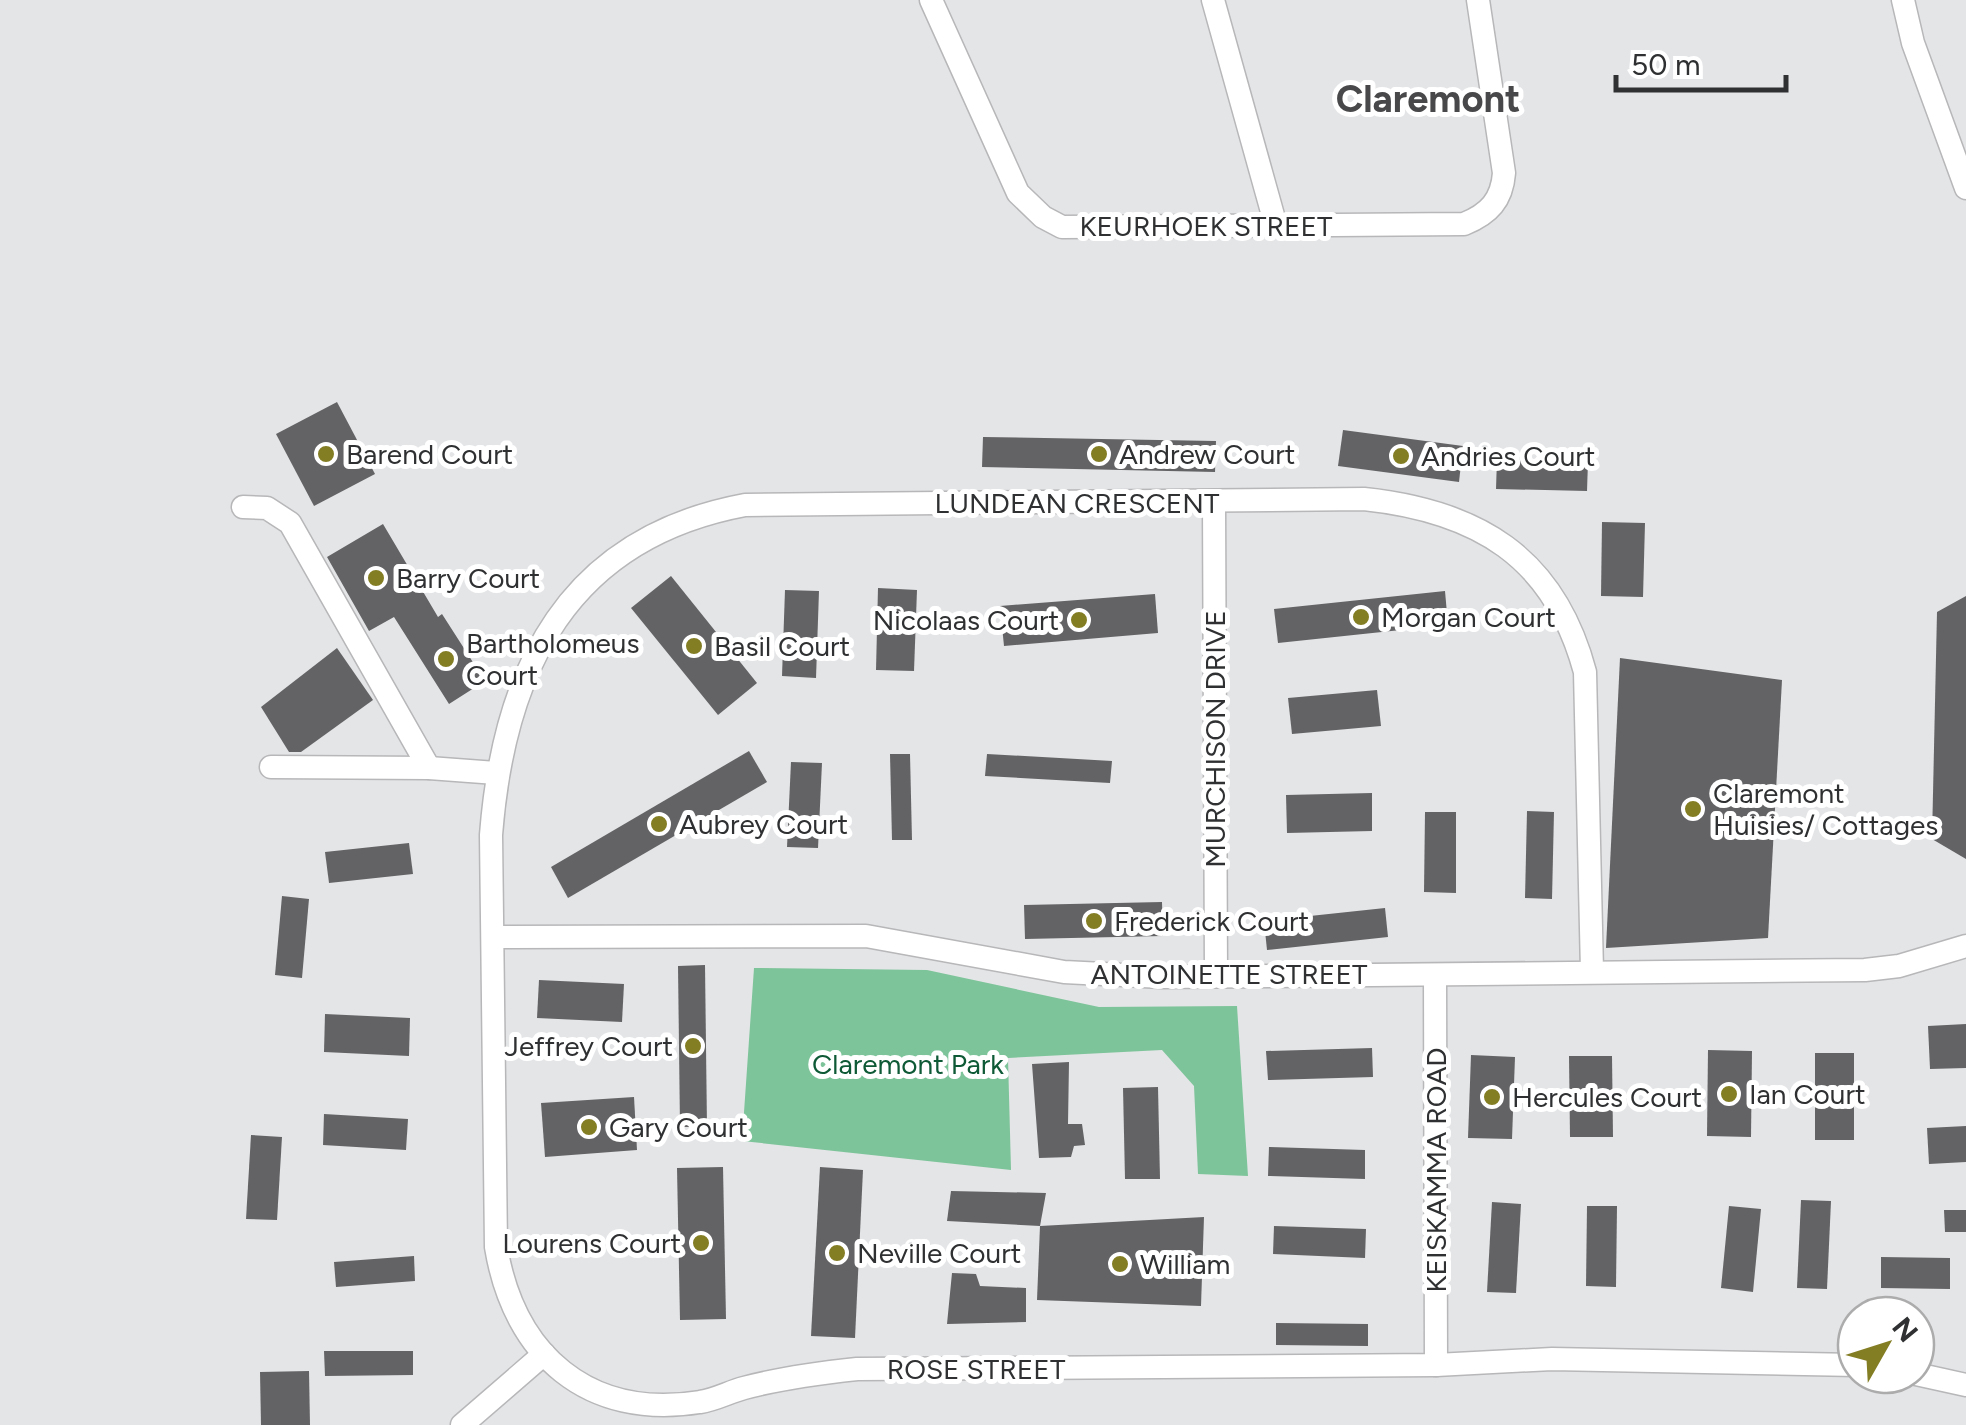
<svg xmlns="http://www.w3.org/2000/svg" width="1966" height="1425" font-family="Figtree,sans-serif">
<rect width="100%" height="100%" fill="#e4e5e7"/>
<path fill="#7ec49a" d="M 754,968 L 927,970 L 1099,1007 L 1237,1006 L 1248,1176 L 1198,1174 L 1194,1086 L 1162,1050 L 1008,1058 L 1011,1170 L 742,1141 Z"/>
<g fill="#636365">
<path d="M 337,402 L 375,474 L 314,506 L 276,434 Z"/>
<path d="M 1343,430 L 1463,446 L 1459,482 L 1338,466 Z"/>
<path d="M 983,437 L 1216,441 L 1215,472 L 982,467 Z"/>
<path d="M 1497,459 L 1588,461 L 1587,491 L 1496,489 Z"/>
<path d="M 1602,522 L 1645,523 L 1643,597 L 1601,596 Z"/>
<path d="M 383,524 L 438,617 L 442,614 L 485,681 L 449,704 L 394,617 L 369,631 L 327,557 Z"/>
<path d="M 671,576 L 757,683 L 718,715 L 631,608 Z"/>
<path d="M 878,588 L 917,590 L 914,671 L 876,670 Z"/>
<path d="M 785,590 L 819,591 L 816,678 L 782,676 Z"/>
<path d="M 1445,591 L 1448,625 L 1278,643 L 1274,609 Z"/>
<path d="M 1155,594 L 1158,633 L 1004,646 L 1000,606 Z"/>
<path d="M 1966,596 L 1966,859 L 1932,839 L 1937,612 Z"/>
<path d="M 337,648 L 373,700 L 301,752 L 289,752 L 261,707 Z"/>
<path d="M 1620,658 L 1782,680 L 1768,938 L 1606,948 Z"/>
<path d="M 1377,690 L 1381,726 L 1292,734 L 1288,698 Z"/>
<path d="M 749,751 L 767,782 L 568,898 L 551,867 Z"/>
<path d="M 890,754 L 910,754 L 912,840 L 892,840 Z"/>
<path d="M 987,754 L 1112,761 L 1110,783 L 985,776 Z"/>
<path d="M 791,762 L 822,763 L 818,848 L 787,847 Z"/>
<path d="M 1372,793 L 1372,831 L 1287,833 L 1286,795 Z"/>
<path d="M 1527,811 L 1554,812 L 1552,899 L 1525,898 Z"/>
<path d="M 1425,812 L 1456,812 L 1456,893 L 1424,892 Z"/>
<path d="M 409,843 L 413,874 L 329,883 L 325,852 Z"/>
<path d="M 282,896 L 309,899 L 302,978 L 275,975 Z"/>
<path d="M 1162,902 L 1163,936 L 1025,939 L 1024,905 Z"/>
<path d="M 1385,908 L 1388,937 L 1267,950 L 1264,921 Z"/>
<path d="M 705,965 L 707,1127 L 680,1127 L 678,966 Z"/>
<path d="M 539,980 L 624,984 L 622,1022 L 537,1018 Z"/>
<path d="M 325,1014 L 410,1018 L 409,1056 L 324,1052 Z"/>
<path d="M 1966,1024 L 1966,1068 L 1930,1069 L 1928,1026 Z"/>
<path d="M 1372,1048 L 1373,1077 L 1268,1080 L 1266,1051 Z"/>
<path d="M 1708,1050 L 1752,1051 L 1751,1137 L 1707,1136 Z"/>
<rect x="1815" y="1053" width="39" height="87"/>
<path d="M 1471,1055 L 1515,1057 L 1512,1139 L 1468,1138 Z"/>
<path d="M 1569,1056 L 1612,1056 L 1613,1137 L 1570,1137 Z"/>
<path d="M 1069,1062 L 1068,1124 L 1082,1124 L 1085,1145 L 1074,1146 L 1071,1157 L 1039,1158 L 1032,1064 Z"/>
<path d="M 1158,1087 L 1160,1179 L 1125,1179 L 1123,1088 Z"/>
<path d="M 634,1097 L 637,1150 L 545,1157 L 541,1103 Z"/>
<path d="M 324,1114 L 408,1119 L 406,1150 L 323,1145 Z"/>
<path d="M 1966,1126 L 1966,1162 L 1929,1164 L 1927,1128 Z"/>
<path d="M 251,1135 L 282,1137 L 277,1220 L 246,1219 Z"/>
<path d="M 1269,1147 L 1365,1150 L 1365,1179 L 1268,1176 Z"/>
<path d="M 723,1167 L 726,1319 L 680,1320 L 677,1168 Z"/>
<path d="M 820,1167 L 863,1170 L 855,1338 L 811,1336 Z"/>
<path d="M 951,1191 L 1046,1193 L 1040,1226 L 947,1221 Z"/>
<path d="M 1801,1200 L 1831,1201 L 1827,1289 L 1797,1288 Z"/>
<path d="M 1492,1202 L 1521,1204 L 1516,1293 L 1487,1292 Z"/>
<path d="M 1587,1206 L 1617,1206 L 1616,1287 L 1586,1286 Z"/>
<path d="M 1729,1206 L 1761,1209 L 1753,1292 L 1721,1288 Z"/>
<path d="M 1944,1210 L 1966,1210 L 1966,1232 L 1945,1232 Z"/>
<path d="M 1204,1217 L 1201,1306 L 1037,1300 L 1040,1226 Z"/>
<path d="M 1274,1226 L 1366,1229 L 1365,1258 L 1273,1254 Z"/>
<path d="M 414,1256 L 415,1281 L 336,1287 L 334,1262 Z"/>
<path d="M 1881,1257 L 1950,1258 L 1950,1289 L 1881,1288 Z"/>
<path d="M 952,1273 L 976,1274 L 980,1286 L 1026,1288 L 1026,1322 L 947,1324 Z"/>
<path d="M 1276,1323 L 1368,1324 L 1368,1346 L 1276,1345 Z"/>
<path d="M 324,1351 L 413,1351 L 413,1375 L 325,1376 Z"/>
<path d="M 309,1371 L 310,1425 L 261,1425 L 260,1372 Z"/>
</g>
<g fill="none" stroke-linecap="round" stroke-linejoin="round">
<g stroke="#b7b7b9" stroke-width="25">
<g id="minor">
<path d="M 931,0 L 1018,193 L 1043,217 L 1062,227 L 1464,224 C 1489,214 1502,200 1504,173 L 1478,0"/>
<path d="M 1213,0 L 1276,226"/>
<path d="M 1903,0 L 1913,43 L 1966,188"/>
<path d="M 1214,502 L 1216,975"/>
<path d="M 243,507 L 267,508 L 290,523 L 429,768"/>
<path d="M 271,767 L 429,768 L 496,773"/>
<path d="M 493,937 L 866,936 L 1064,972 L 1162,977 L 1865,970 L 1899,966 L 1966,946"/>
<path d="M 1592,971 L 1585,672 C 1554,556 1477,511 1364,499 L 745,505 C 568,538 504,668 491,835 L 496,1247 C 514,1355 588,1420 700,1402 C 715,1400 729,1392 744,1388 C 781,1378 819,1373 857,1369 L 1436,1365 L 1552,1359 L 1856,1365"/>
<path d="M 1435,975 L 1436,1365"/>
<path d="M 1916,1374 L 1966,1385"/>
<path d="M 462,1425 L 544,1354"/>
</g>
</g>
<use href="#minor" stroke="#fff" stroke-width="22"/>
</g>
<g fill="#837d24" stroke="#fff" stroke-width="4">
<circle cx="326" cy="454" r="10"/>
<circle cx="1099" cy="454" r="10"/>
<circle cx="1401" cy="456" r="10"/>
<circle cx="376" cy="578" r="10"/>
<circle cx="1361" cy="617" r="10"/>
<circle cx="1079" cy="620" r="10"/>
<circle cx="694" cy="646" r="10"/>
<circle cx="446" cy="659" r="10"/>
<circle cx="1693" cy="809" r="10"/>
<circle cx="659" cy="824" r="10"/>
<circle cx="1094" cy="921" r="10"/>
<circle cx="693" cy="1046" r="10"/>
<circle cx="1729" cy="1094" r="10"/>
<circle cx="1492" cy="1097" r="10"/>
<circle cx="589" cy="1127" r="10"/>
<circle cx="701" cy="1243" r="10"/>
<circle cx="837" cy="1253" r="10"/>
<circle cx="1120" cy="1264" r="10"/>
</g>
<g text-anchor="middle" stroke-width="10" stroke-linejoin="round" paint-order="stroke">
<g font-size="28" fill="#2f3031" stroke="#fff">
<text x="1206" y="236">KEURHOEK STREET</text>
<text x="1077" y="513">LUNDEAN CRESCENT</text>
<text transform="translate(1215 739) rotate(-90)" y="10">MURCHISON DRIVE</text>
<text x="1229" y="984">ANTOINETTE STREET</text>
<text transform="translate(1436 1170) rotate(-90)" y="10">KEISKAMMA ROAD</text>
<text x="976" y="1379">ROSE STREET</text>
</g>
<g font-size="28" fill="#2f3031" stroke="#fff" text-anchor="start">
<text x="346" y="464">Barend Court</text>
<text x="1119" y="464">Andrew Court</text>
<text x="1421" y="466">Andries Court</text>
<text x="396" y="588">Barry Court</text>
<text x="1381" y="627">Morgan Court</text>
<text x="1059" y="630" text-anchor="end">Nicolaas Court</text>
<text x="466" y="653">Bartholomeus<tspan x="466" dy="32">Court</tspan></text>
<text x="714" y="656">Basil Court</text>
<text x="1713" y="803">Claremont<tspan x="1713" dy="32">Huisies/ Cottages</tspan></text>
<text x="679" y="834">Aubrey Court</text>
<text x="1114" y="931">Frederick Court</text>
<text x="673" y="1056" text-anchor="end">Jeffrey Court</text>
<text x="1749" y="1104">Ian Court</text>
<text x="1512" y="1107">Hercules Court</text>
<text x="609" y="1137">Gary Court</text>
<text x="681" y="1253" text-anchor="end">Lourens Court</text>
<text x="857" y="1263">Neville Court</text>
<text x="1140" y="1274">William</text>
</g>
<g font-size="28" fill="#0e5936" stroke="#fff">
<text x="908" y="1074">Claremont Park</text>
</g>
<g font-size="38" font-weight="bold" fill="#48484a" stroke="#fff">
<text x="1428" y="112">Claremont</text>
</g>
</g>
<g transform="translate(1886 1345) rotate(51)"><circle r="48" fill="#ffffff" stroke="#acacad" stroke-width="2.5"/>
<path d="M0-8L18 38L0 25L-18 38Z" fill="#837d24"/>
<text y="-15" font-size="28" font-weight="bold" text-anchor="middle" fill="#2f3031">N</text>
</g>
<path d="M1616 75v15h170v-15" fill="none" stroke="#2f3031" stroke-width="5"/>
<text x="1631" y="75" font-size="30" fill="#2f3031" stroke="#ffffff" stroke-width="8" paint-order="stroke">50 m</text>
</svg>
